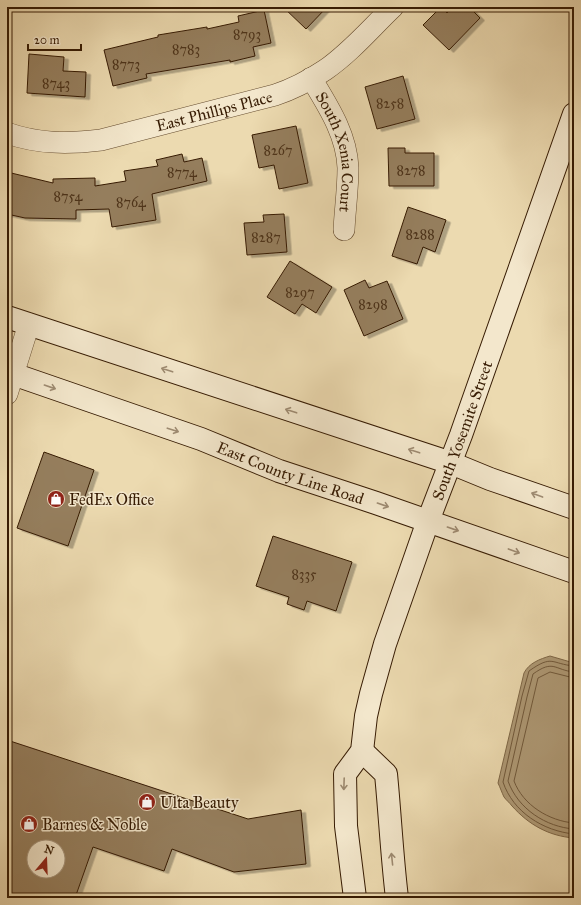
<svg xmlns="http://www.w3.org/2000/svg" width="581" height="905" font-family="'IM FELL Great Primer',serif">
<defs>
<filter id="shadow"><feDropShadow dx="4.5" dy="2.5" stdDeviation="0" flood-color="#0004"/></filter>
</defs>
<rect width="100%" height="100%" fill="#ecdab0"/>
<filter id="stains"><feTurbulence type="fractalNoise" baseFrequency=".005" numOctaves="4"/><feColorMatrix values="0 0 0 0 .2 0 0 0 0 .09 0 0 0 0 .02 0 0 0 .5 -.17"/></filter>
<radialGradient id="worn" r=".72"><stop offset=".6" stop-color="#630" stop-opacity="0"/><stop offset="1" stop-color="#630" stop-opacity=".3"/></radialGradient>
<path fill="#ae9975" stroke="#7e6747" d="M 550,656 L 574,663 L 574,838 C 549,836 529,825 512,806 C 510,803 506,800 504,797 C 502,793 500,787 498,783 L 524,673 C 529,663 540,659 550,656 Z"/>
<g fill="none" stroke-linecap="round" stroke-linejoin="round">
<g stroke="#725a3c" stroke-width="1">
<path d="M 574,666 C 551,664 553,654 529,671 L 522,696 L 503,782 C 513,812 543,831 574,834"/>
<path d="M 574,672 C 554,670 554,659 533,674 L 527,697 L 508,781 C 518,809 546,827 574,829"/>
<path d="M 574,678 L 550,672 L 538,678 L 514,781 C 523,805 549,821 574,823"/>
</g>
</g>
<g fill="#957e5d" stroke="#361b03" fill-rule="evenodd" filter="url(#shadow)">
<path d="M 283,7 L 327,7 L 306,29 Z"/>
<path d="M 441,7 L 447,13 L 453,7 L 469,7 L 480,18 L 449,50 L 423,25 Z"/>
<path d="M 264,10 L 271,43 L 253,47 L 255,56 L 230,62 L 230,60 L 146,74 L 147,78 L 113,86 L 104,50 L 158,37 L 158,35 L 207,27 L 207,29 L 239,22 L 238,16 Z"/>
<path d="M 29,54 L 64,57 L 63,71 L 86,72 L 85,97 L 27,93 Z"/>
<path d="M 403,76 L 415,119 L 377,129 L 365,87 Z"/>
<path d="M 296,126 L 308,183 L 279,189 L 274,165 L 259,168 L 252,135 Z"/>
<path d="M 388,148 L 405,148 L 405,153 L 434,153 L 434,186 L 389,186 Z"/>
<path d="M 182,154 L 184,162 L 202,158 L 207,181 L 152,194 L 156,220 L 112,227 L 109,209 L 76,210 L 76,219 L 25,218 L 7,214 L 7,172 L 53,183 L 53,179 L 95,178 L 95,186 L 126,181 L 124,171 L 158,166 L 156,160 Z"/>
<path d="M 408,207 L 446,220 L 435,252 L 423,247 L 417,264 L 392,256 Z"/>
<path d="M 284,214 L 287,252 L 247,255 L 244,223 L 264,222 L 263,215 Z"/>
<path d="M 290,261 L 332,287 L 316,313 L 302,304 L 295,314 L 267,297 Z"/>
<path d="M 365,280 L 369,288 L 387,281 L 403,319 L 364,336 L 344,290 Z"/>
<path d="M 44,452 L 94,470 L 68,546 L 17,528 Z"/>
<path d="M 273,536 L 352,562 L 336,611 L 307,601 L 304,610 L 287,604 L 289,597 L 256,586 Z"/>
<path d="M 7,740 L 248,819 L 301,810 L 306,864 L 234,872 L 172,849 L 164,871 L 93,847 L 75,898 L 7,898 ZM 34,847 L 58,847 L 58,871 L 34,871 Z"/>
</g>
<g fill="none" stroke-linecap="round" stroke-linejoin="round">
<g stroke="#644b2e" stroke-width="22">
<g id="street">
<path id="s1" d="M 311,78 C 328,106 347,135 348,168 C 348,189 345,210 344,230"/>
<path id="s2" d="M 7,133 C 38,144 68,144 101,140 L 275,95 C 293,89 310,80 325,70 C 350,53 371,28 393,7"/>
<path d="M 7,394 L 29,324"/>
</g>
</g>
<g stroke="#361b03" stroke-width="24">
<g id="secondary">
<path d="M 7,317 L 451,463 L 490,479 L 574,508"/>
<path id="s3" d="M 7,372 L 201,439 L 279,471 L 376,503 L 574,572"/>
<path d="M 362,751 L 386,774 C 390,815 392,857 397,898"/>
<path id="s4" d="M 355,898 L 346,826 L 345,774 L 362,751 L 366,716 L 371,694 L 385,644 L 428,521 L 461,435 L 574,114"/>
</g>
</g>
<use href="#street" stroke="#f3e7cc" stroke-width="21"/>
<use href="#secondary" stroke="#f3e7cc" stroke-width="22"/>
</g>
<defs><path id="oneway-shaft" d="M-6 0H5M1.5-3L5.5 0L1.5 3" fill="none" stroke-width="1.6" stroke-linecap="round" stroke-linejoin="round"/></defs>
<g stroke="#9e8b72">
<use href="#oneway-shaft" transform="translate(167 370) rotate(-162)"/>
<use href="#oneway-shaft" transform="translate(50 387) rotate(19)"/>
<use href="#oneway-shaft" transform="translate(291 411) rotate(-162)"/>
<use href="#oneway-shaft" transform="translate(173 430) rotate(18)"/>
<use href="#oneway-shaft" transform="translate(414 451) rotate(-162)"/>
<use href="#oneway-shaft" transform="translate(537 495) rotate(-160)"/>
<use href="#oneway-shaft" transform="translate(383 505) rotate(19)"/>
<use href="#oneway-shaft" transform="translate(453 529) rotate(19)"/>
<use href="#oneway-shaft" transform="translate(514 551) rotate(20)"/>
<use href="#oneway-shaft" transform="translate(344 784) rotate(92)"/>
<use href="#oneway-shaft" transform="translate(392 859) rotate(-96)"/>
</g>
<defs>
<g id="shop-disc" transform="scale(0.9)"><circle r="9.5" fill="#8f2418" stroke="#f3e7cc"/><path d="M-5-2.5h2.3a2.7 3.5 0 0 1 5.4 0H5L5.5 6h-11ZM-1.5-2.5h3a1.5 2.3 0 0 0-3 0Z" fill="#fff"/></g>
</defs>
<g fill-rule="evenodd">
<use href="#shop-disc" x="56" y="499"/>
<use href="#shop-disc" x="147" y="802"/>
<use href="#shop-disc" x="29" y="824"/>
</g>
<g text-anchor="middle" stroke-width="3" stroke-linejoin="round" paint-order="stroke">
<g font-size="14" fill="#4e341a">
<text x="247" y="39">8793</text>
<text x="186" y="54">8783</text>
<text x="126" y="69">8773</text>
<text x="56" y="88">8743</text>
<text x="390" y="108">8258</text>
<text x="278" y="155">8267</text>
<text x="411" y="175">8278</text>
<text x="182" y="177">8774</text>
<text x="68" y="201">8754</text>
<text x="131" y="207">8764</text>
<text x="420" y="239">8288</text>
<text x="266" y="242">8287</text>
<text x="300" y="297">8297</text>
<text x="373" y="309">8298</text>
<text x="304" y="579">8335</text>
</g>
<g font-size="16" fill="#361b03" stroke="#f3e7cc">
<text dy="6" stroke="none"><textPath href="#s2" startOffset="212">East Phillips Place</textPath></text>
<text dy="6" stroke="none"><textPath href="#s1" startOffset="80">South Xenia Court</textPath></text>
<text dy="6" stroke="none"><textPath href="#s4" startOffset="490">South Yosemite Street</textPath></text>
<text dy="6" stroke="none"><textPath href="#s3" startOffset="301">East County Line Road</textPath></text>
</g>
<g font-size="16" fill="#361b03" stroke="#f3e7cc" text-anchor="start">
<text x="69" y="505">FedEx Office</text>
<text x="160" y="808">Ulta Beauty</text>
<text x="42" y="830">Barnes &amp; Noble</text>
</g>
</g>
<rect width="581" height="905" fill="none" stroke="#ecdab0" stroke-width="24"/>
<rect x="8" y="8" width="565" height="889" fill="none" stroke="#361b03" stroke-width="2"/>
<rect x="12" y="12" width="557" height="881" fill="none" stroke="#361b03"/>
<g transform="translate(46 859) rotate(19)"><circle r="19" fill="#f3e7cc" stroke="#a7957c"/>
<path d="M0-3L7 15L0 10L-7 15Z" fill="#8f2418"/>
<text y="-6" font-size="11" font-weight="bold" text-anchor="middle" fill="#361b03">N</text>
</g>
<path d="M28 44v6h53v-6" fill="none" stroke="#361b03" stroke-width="2"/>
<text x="34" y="44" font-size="12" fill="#361b03" stroke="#f3e7cc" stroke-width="3" paint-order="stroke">20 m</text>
<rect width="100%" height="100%" filter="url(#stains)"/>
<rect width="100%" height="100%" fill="url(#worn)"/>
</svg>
